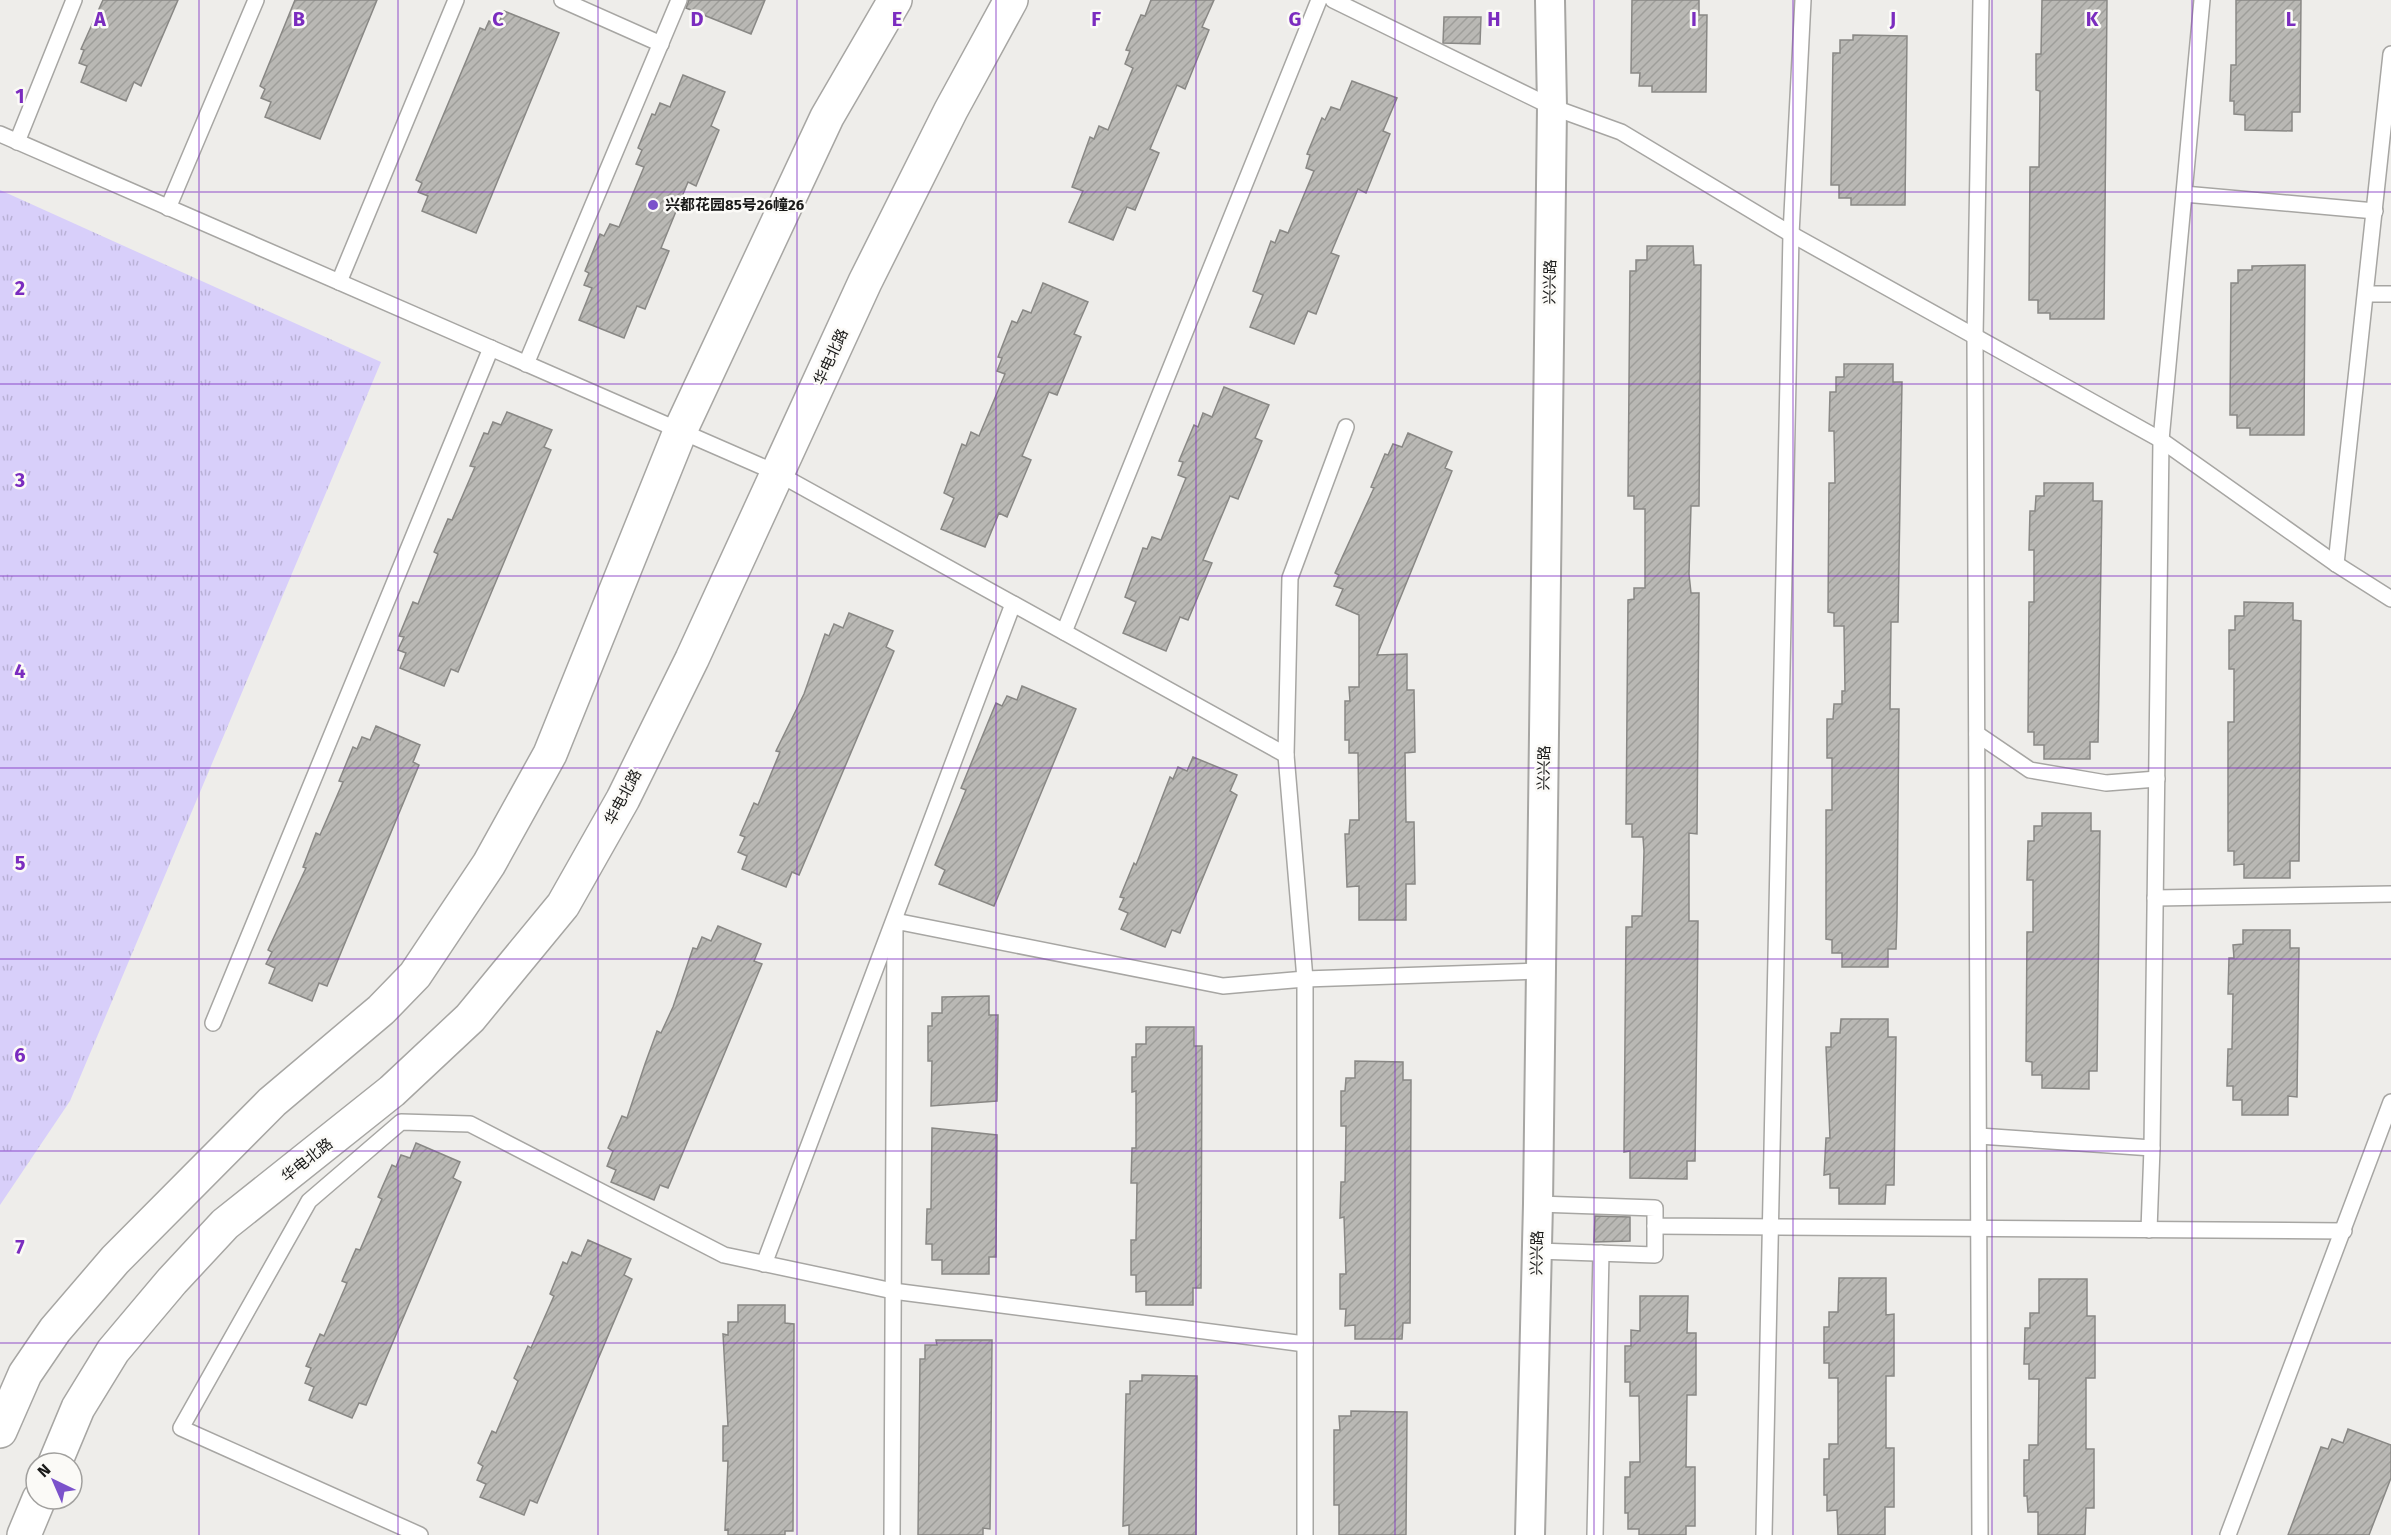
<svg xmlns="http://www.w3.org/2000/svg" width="2391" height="1535" font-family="'Fira Sans','Noto Sans SC',sans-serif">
<defs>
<pattern id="grass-tufts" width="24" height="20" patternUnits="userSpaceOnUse" patternTransform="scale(1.5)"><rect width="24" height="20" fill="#d8cffa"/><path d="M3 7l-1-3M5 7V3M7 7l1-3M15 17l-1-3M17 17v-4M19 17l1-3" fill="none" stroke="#b9b1d6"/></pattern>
<pattern id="building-hatch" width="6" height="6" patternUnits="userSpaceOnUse" patternTransform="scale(1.5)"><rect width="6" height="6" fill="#b9b8b4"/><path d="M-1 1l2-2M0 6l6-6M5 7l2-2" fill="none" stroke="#9e9e9a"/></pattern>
</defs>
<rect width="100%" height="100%" fill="#eeedea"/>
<path fill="url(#grass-tufts)" d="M 0,190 L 381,362 L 70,1101 L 0,1205 Z"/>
<g fill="url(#building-hatch)" stroke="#898885" stroke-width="1.5">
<path d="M 103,0 L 178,0 L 141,86 L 134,82 L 126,101 L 81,82 L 87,66 L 79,63 L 84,50 L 81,49 Z"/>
<path d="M 295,0 L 377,0 L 320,139 L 265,117 L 271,102 L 261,98 L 265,89 L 260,86 Z"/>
<path d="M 689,0 L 765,0 L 751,34 L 686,8 Z"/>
<path d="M 1151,0 L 1214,0 L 1202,27 L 1209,30 L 1185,89 L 1177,85 L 1150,149 L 1159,153 L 1135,210 L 1127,207 L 1113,240 L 1069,222 L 1083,191 L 1072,187 L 1090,137 L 1094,139 L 1099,126 L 1108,130 L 1133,68 L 1125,64 L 1130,51 L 1126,50 L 1141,15 L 1145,16 Z"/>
<path d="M 1632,0 L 1699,0 L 1699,15 L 1707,15 L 1706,92 L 1652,92 L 1652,86 L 1639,86 L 1640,73 L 1631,73 Z"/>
<path d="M 2042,0 L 2107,0 L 2104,319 L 2050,319 L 2050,313 L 2038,313 L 2038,300 L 2029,300 L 2030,167 L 2039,167 L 2040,91 L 2036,90 L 2036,54 L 2041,54 Z"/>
<path d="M 2236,0 L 2301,0 L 2300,112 L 2292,112 L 2292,131 L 2245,130 L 2245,115 L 2234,114 L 2234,101 L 2230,101 L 2231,65 L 2236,65 Z"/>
<path d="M 504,11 L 559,33 L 476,233 L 422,211 L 428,196 L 418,192 L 422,183 L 416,180 L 480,28 L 485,30 L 489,21 L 498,25 Z"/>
<path d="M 1444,17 L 1481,17 L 1480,44 L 1443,43 Z"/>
<path d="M 1853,35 L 1907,36 L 1905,205 L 1851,205 L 1851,198 L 1839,198 L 1839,185 L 1831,185 L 1833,53 L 1840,53 L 1840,40 L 1853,40 Z"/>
<path d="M 683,75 L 725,92 L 711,126 L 719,130 L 696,186 L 688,182 L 661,248 L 669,251 L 645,309 L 637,306 L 624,338 L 579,320 L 592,288 L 584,285 L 589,273 L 585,271 L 600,234 L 604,236 L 610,224 L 619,227 L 644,167 L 636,164 L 642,150 L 638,148 L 652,114 L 655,115 L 660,103 L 670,107 Z"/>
<path d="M 1352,81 L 1397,98 L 1383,131 L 1390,134 L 1366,193 L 1358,189 L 1331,253 L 1339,256 L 1316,314 L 1308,311 L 1294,344 L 1250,327 L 1263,295 L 1253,291 L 1271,241 L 1275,243 L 1280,230 L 1288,233 L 1314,171 L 1306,168 L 1310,155 L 1307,154 L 1322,118 L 1325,120 L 1331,107 L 1340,110 Z"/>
<path d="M 1647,246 L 1693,246 L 1694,265 L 1701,265 L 1699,506 L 1691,506 L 1689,574 L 1691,593 L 1699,593 L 1697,834 L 1689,833 L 1689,921 L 1698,921 L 1697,1013 L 1695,1161 L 1687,1161 L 1687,1179 L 1630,1178 L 1630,1151 L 1624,1152 L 1626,927 L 1632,927 L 1632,916 L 1642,916 L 1644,851 L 1643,837 L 1632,837 L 1632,824 L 1626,824 L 1628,600 L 1634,599 L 1634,588 L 1645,588 L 1645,509 L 1634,509 L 1634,496 L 1628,496 L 1630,271 L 1636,271 L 1636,260 L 1647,260 Z"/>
<path d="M 2305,265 L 2304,435 L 2250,435 L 2250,428 L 2237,428 L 2237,415 L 2230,415 L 2231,283 L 2238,283 L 2238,270 L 2252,270 L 2252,266 Z"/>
<path d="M 1043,283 L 1088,302 L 1074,334 L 1081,337 L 1057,395 L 1049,392 L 1022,456 L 1031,460 L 1007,517 L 999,513 L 985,547 L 941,529 L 954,498 L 944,493 L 962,444 L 966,446 L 971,432 L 979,436 L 1005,374 L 997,371 L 1002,358 L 998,357 L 1012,321 L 1017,323 L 1023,310 L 1031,313 Z"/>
<path d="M 1844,364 L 1893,364 L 1893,382 L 1902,382 L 1898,622 L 1891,622 L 1890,709 L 1899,709 L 1897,915 L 1896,949 L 1888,949 L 1888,967 L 1842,967 L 1842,953 L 1832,953 L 1832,940 L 1826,939 L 1826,810 L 1832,810 L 1832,758 L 1827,758 L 1827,719 L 1833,719 L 1834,704 L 1842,704 L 1842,691 L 1845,691 L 1844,626 L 1834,626 L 1834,613 L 1828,612 L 1829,483 L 1835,483 L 1834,431 L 1829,431 L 1830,392 L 1836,392 L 1836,377 L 1844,377 Z"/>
<path d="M 1224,387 L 1269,405 L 1255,438 L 1262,441 L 1238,499 L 1230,496 L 1203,560 L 1212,563 L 1188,620 L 1180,617 L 1166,651 L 1123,633 L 1136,602 L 1125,597 L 1143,548 L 1147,549 L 1152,537 L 1161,540 L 1186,478 L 1178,475 L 1183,462 L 1179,461 L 1194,425 L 1198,427 L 1203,413 L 1212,417 Z"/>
<path d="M 507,412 L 552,430 L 544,447 L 551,450 L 458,672 L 451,669 L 444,686 L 400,668 L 406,653 L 398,650 L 404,637 L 399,636 L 413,602 L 418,604 L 438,554 L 434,552 L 448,519 L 452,520 L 475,467 L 470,466 L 484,433 L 488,434 L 493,422 L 501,425 Z"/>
<path d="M 1408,433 L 1452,452 L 1445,468 L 1452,471 L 1377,655 L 1407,654 L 1407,690 L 1414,690 L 1415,752 L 1405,753 L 1406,822 L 1414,822 L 1415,884 L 1406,884 L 1406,920 L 1359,920 L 1359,886 L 1347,887 L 1345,834 L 1349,834 L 1350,820 L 1359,820 L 1358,753 L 1349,753 L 1349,740 L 1345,740 L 1345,701 L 1350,701 L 1349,687 L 1359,687 L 1359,615 L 1336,605 L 1343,589 L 1334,586 L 1339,575 L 1335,573 L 1374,488 L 1371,487 L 1385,454 L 1388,455 L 1393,444 L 1402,447 Z"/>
<path d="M 2044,483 L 2093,483 L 2093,501 L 2102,501 L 2098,742 L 2090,742 L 2090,759 L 2044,759 L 2044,745 L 2034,745 L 2034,732 L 2028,732 L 2029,602 L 2034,602 L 2034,550 L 2029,550 L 2030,511 L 2035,511 L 2036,496 L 2044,496 Z"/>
<path d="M 2244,602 L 2293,603 L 2293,620 L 2301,621 L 2299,861 L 2290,861 L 2290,878 L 2244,878 L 2244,864 L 2234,865 L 2234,851 L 2228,851 L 2228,722 L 2234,722 L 2234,669 L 2229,669 L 2229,630 L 2235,630 L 2235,616 L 2244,616 Z"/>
<path d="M 849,613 L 893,631 L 886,647 L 894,651 L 799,875 L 792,872 L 786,887 L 742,869 L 747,856 L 738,852 L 745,837 L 740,835 L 754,803 L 758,805 L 780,752 L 776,751 L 804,694 L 825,634 L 829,636 L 834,624 L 843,628 Z"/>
<path d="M 1022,686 L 1076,709 L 994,906 L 939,884 L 945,870 L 935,865 L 966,790 L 961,788 L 996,703 L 1002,706 L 1007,696 L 1017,700 Z"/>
<path d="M 376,726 L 420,745 L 413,762 L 419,765 L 327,986 L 319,983 L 312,1001 L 269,983 L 275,968 L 266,964 L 272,952 L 268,950 L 306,868 L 303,867 L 316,833 L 320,835 L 343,782 L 339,781 L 353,747 L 357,749 L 362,737 L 370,740 Z"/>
<path d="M 1193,757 L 1237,775 L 1230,791 L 1237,795 L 1180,933 L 1172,930 L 1165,947 L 1121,929 L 1128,913 L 1119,909 L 1124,898 L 1120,897 L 1134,863 L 1136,865 L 1170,777 L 1173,779 L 1178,767 L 1187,771 Z"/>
<path d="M 2042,813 L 2091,813 L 2091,831 L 2100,831 L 2097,1071 L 2089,1071 L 2089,1089 L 2042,1088 L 2042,1075 L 2032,1075 L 2032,1062 L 2026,1061 L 2027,932 L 2033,932 L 2033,880 L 2027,880 L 2028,841 L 2034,841 L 2034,826 L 2042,826 Z"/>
<path d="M 718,926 L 761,944 L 754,961 L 762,964 L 668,1188 L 660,1185 L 654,1200 L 611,1182 L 616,1170 L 607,1166 L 613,1151 L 608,1148 L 622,1116 L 627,1118 L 645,1064 L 657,1031 L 661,1033 L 673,1007 L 693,948 L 697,949 L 702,937 L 711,941 Z"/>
<path d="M 2243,930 L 2290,930 L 2290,948 L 2299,948 L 2297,1097 L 2288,1096 L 2288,1115 L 2242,1115 L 2242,1100 L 2233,1100 L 2233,1086 L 2227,1086 L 2228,1049 L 2232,1049 L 2233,994 L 2228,994 L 2229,958 L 2234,958 L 2233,945 L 2243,944 Z"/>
<path d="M 989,996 L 989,1015 L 998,1015 L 997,1101 L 931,1106 L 932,1061 L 928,1061 L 928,1026 L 932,1026 L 932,1013 L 942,1013 L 942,997 Z"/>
<path d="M 1841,1019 L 1888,1019 L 1888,1037 L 1896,1037 L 1894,1185 L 1886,1185 L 1885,1204 L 1839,1204 L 1839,1188 L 1830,1188 L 1830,1174 L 1824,1175 L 1826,1138 L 1830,1138 L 1826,1047 L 1831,1047 L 1831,1033 L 1840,1033 Z"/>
<path d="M 1146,1027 L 1194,1027 L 1194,1046 L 1202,1046 L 1201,1288 L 1193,1288 L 1193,1305 L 1146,1305 L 1146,1291 L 1136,1292 L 1136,1275 L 1131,1275 L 1131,1240 L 1136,1240 L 1137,1183 L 1131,1183 L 1132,1148 L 1136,1148 L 1136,1091 L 1132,1092 L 1132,1057 L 1136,1057 L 1136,1044 L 1146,1044 Z"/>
<path d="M 1355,1061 L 1403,1062 L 1403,1080 L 1411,1080 L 1410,1323 L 1403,1323 L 1402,1339 L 1355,1339 L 1355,1325 L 1345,1326 L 1346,1309 L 1340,1309 L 1340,1274 L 1346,1274 L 1344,1217 L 1340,1218 L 1341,1182 L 1345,1182 L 1346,1126 L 1341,1126 L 1341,1091 L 1345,1091 L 1346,1078 L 1355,1078 Z"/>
<path d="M 932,1128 L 997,1135 L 996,1257 L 989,1257 L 989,1274 L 942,1274 L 942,1260 L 932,1260 L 932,1244 L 926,1244 L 927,1209 L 931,1209 Z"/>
<path d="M 416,1143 L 460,1162 L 453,1178 L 461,1182 L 366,1405 L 359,1403 L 352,1418 L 309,1400 L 314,1387 L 305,1383 L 311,1368 L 306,1366 L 320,1334 L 324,1336 L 347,1283 L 342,1281 L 356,1249 L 360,1250 L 382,1199 L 378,1197 L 392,1165 L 396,1167 L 401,1155 L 410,1158 Z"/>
<path d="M 1595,1216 L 1630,1217 L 1630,1241 L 1594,1242 Z"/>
<path d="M 588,1240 L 631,1259 L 624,1275 L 632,1279 L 537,1503 L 530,1500 L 524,1515 L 480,1497 L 486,1484 L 477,1480 L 483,1466 L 478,1463 L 492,1431 L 496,1433 L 518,1381 L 514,1378 L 528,1346 L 531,1348 L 554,1296 L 550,1294 L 563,1262 L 567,1264 L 572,1252 L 581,1256 Z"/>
<path d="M 1839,1278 L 1886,1278 L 1886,1315 L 1894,1314 L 1894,1376 L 1886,1376 L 1886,1448 L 1894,1448 L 1894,1507 L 1885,1507 L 1885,1535 L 1838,1535 L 1837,1510 L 1827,1511 L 1827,1495 L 1824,1495 L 1824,1459 L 1829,1459 L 1829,1444 L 1838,1444 L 1838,1378 L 1829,1378 L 1829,1363 L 1824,1363 L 1824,1327 L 1829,1327 L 1829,1312 L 1838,1312 Z"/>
<path d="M 2039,1279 L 2087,1279 L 2087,1316 L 2095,1316 L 2095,1378 L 2086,1378 L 2086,1449 L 2094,1449 L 2094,1508 L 2086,1508 L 2085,1535 L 2038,1535 L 2038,1512 L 2028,1512 L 2027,1496 L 2024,1496 L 2024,1460 L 2029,1460 L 2029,1445 L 2038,1445 L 2039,1379 L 2029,1379 L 2029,1364 L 2024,1364 L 2025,1328 L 2030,1328 L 2030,1313 L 2039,1313 Z"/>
<path d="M 1640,1296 L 1688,1296 L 1687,1333 L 1696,1333 L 1696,1395 L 1687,1395 L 1686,1467 L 1695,1467 L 1695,1526 L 1686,1526 L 1686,1535 L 1639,1535 L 1639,1529 L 1628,1529 L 1628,1513 L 1625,1513 L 1625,1477 L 1630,1477 L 1630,1462 L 1640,1462 L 1639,1396 L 1630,1396 L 1630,1382 L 1625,1382 L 1625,1346 L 1631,1346 L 1631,1330 L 1640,1331 Z"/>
<path d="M 738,1305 L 785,1305 L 785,1323 L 794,1324 L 793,1531 L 785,1531 L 785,1535 L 728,1535 L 728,1529 L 725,1530 L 728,1461 L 723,1461 L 723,1426 L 728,1426 L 723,1334 L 728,1335 L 728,1322 L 738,1322 Z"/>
<path d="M 936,1340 L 992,1340 L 990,1529 L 983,1528 L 983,1535 L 918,1535 L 920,1359 L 925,1359 L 925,1345 L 937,1345 Z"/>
<path d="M 1142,1375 L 1197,1376 L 1196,1535 L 1129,1535 L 1129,1525 L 1123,1526 L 1126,1394 L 1130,1394 L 1130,1381 L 1142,1381 Z"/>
<path d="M 1351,1411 L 1407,1412 L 1406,1535 L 1339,1535 L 1339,1505 L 1334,1505 L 1334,1430 L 1340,1430 L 1339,1416 L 1351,1416 Z"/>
<path d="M 2348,1429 L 2391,1445 L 2391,1478 L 2369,1535 L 2288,1535 L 2321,1447 L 2328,1449 L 2332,1439 L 2343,1443 Z"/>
</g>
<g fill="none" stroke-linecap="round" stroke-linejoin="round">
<g stroke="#a7a6a3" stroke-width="18">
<g id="lane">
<path d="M 562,0 L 661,44"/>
<path d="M 1333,0 L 1552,107 L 1621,132 L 1791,234 L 2161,440 L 2336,564 L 2391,599"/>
<path d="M 0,134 L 777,473 L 1286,755"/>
<path d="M 17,142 L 74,0"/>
<path d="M 2184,194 L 2375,211"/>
<path d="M 168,208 L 256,0"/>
<path d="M 339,282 L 456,0"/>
<path d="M 2366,294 L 2391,294"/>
<path d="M 526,364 L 679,0"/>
<path d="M 2336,564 L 2391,54"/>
<path d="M 1064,632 L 1319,0"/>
<path d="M 1977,734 L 2030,770 L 2106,783 L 2157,779"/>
<path d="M 2155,898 L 2391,894"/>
<path d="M 213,1023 L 491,348"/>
<path d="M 1979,1136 L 2152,1148"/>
<path d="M 1538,1204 L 1655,1208 L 1655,1226 L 2344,1231"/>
<path d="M 2149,1230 L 2152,1148 L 2161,440 L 2202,0"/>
<path d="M 1537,1251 L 1655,1255 L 1655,1226"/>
<path d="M 764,1264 L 1013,604"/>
<path d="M 420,1535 L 181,1428 L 309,1201 L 401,1122 L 470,1124 L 724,1255 L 893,1291 L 1305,1344"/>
<path d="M 892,1535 L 895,921 L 1223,986 L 1305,979 L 1541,971"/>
<path d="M 1305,1535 L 1305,979 L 1286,755 L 1290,578 L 1346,427"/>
<path d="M 1595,1535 L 1601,1253"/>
<path d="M 1764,1535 L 1791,234 L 1803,0"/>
<path d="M 1980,1535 L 1975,337 L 1981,0"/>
<path d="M 2228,1535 L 2391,1102"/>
</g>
</g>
<g stroke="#a7a6a3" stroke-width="32">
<path id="street" d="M 1530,1535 L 1538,1204 L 1552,107 L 1550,0"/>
</g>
<g stroke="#a7a6a3" stroke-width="36">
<g id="secondary">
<path d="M 0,1431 L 25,1374 L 55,1330 L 115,1260 L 272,1102 L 381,1010 L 415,975 L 489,864 L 550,754 L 681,429 L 827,117 L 895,0"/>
<path d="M 55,1463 L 78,1408 L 113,1351 L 172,1281 L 225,1224 L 392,1091 L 470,1018 L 563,905 L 623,799 L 692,659 L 865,282 L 951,110 L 1011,0"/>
<path d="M 24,1535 L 39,1499"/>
</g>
</g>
<use href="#lane" stroke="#fff" stroke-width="15"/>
<use href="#street" stroke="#fff" stroke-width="28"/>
<use href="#secondary" stroke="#fff" stroke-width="33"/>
</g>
<path fill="none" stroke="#7b2cbf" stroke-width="1.5" stroke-opacity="0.55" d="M 199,0 L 199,1535M 398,0 L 398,1535M 598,0 L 598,1535M 797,0 L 797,1535M 996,0 L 996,1535M 1196,0 L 1196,1535M 1395,0 L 1395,1535M 1594,0 L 1594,1535M 1793,0 L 1793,1535M 1992,0 L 1992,1535M 2192,0 L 2192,1535M 0,192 L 2391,192M 0,384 L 2391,384M 0,576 L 2391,576M 0,768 L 2391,768M 0,959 L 2391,959M 0,1151 L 2391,1151M 0,1343 L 2391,1343"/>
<circle fill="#7b52cb" stroke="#fbfaf7" stroke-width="2" cx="653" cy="205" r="6"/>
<g text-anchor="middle" stroke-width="5" stroke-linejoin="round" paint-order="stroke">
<g font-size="15" font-weight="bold" fill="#191918" stroke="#fbfaf7" text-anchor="start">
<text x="665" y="210">兴都花园85号26幢26</text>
</g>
<g font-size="15" fill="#191918" stroke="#fbfaf7">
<text transform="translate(1550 282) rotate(-89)" y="5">兴兴路</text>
<text transform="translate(831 357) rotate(-65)" y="5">华电北路</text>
<text transform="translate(1544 768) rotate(-89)" y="5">兴兴路</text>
<text transform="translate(623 797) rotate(-62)" y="5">华电北路</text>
<text transform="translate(307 1160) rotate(-38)" y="5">华电北路</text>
<text transform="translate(1537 1253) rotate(-89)" y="5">兴兴路</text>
</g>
</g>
<g font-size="20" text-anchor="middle" font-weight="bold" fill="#7b2cbf" stroke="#fbfaf7" stroke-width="5" stroke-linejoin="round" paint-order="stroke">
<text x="100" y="26">A</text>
<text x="299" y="26">B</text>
<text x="498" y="26">C</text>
<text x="697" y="26">D</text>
<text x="897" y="26">E</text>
<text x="1096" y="26">F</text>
<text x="1295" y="26">G</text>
<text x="1494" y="26">H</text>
<text x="1694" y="26">I</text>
<text x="1893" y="26">J</text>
<text x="2092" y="26">K</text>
<text x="2291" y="26">L</text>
<text x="20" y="103">1</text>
<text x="20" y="295">2</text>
<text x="20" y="487">3</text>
<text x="20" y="678">4</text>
<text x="20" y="870">5</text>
<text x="20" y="1062">6</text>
<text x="20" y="1254">7</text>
</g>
<g transform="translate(54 1481) rotate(316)"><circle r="28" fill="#fbfaf7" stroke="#a1a09e" stroke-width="1.5"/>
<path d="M0-4.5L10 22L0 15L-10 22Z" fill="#7b52cb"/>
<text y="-9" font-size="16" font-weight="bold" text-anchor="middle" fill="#191918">N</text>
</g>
</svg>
